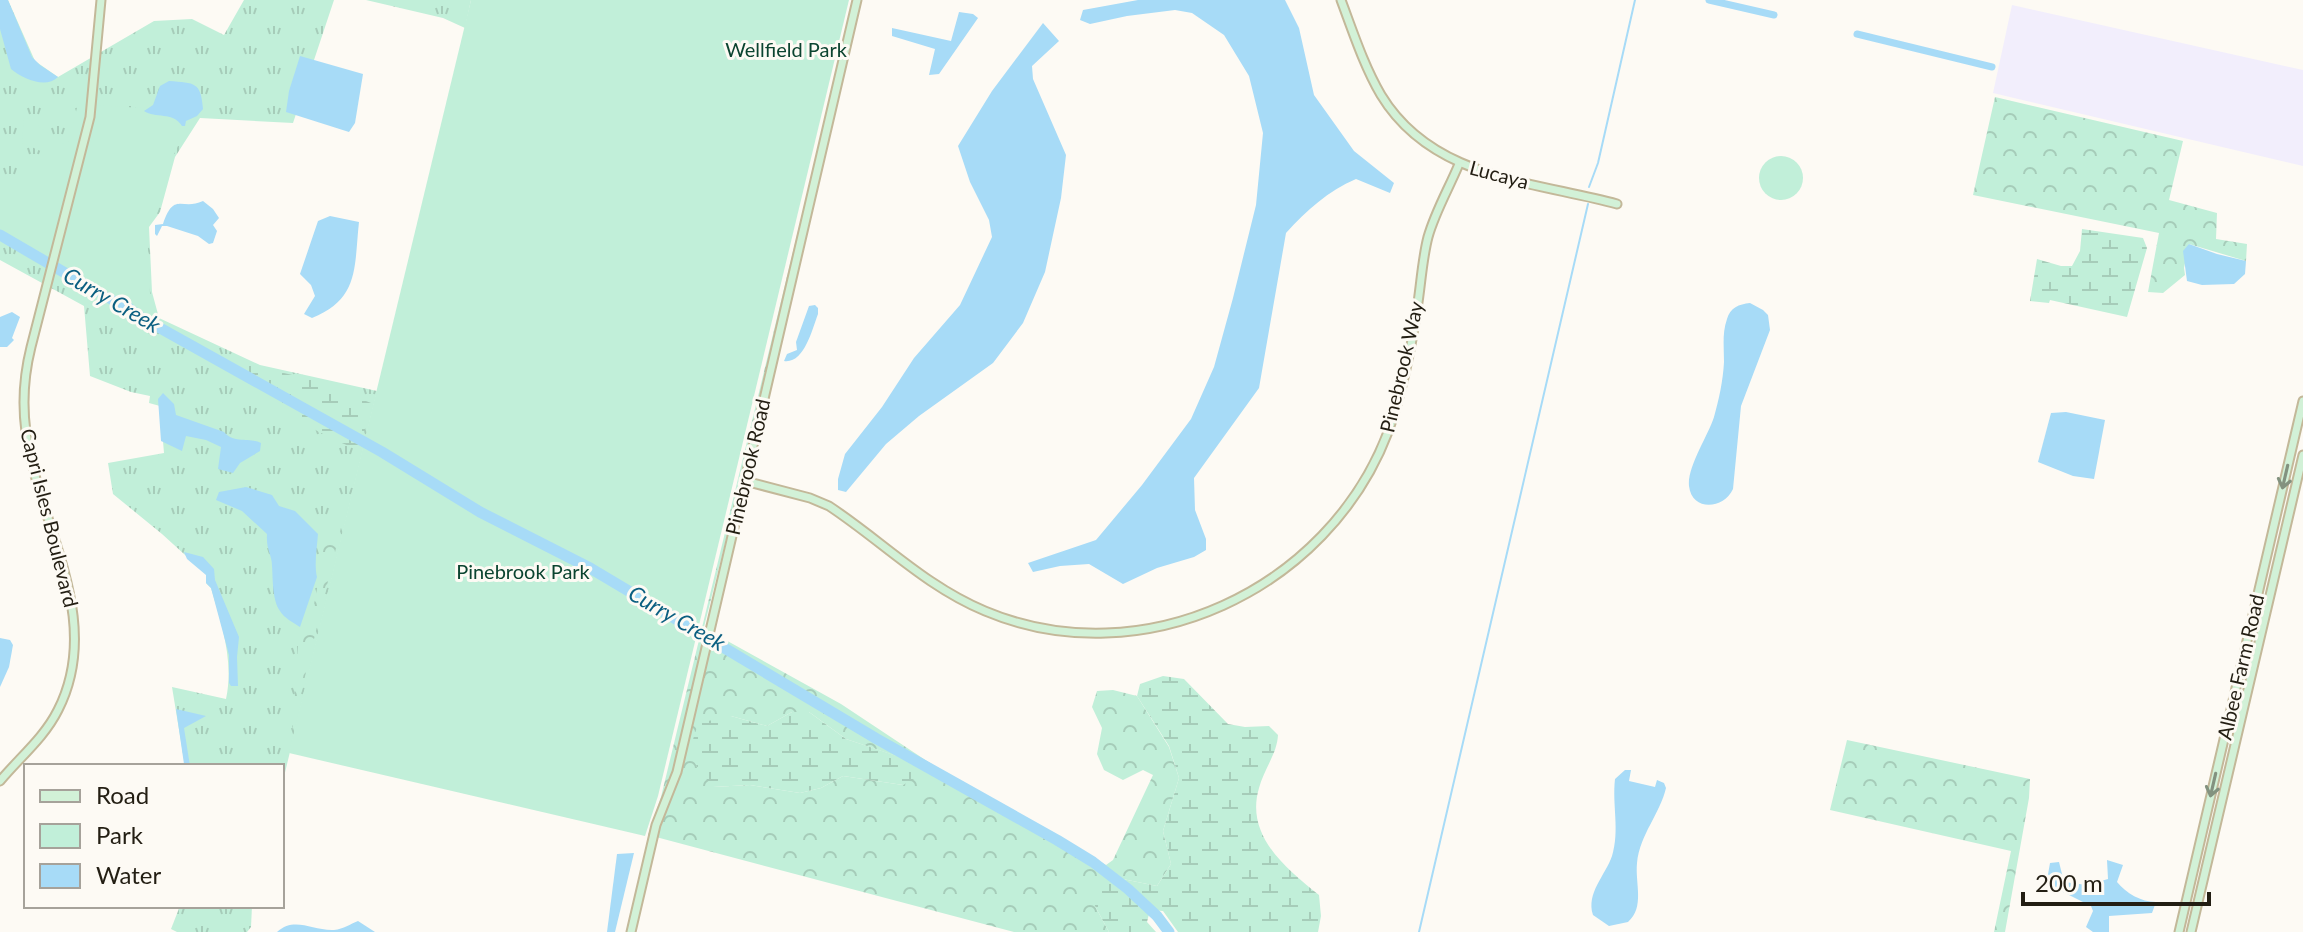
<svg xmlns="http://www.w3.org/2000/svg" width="2303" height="932" font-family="Lato,sans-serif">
<defs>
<pattern id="grass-tufts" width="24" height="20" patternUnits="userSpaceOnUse" patternTransform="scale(2)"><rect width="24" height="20" fill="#c1efd9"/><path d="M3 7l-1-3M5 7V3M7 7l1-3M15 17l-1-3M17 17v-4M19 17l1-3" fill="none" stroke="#a6ccb9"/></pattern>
<pattern id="forest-crowns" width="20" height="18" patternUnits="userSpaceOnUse" patternTransform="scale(2)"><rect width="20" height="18" fill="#c1efd9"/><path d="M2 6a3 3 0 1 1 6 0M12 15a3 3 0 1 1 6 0" fill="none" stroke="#a6ccb9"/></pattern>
<pattern id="wetland-marsh" width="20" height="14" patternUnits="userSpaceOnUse" patternTransform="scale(2)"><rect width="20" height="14" fill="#c1efd9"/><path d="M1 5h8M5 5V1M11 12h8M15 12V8" fill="none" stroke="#a6ccb9"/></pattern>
</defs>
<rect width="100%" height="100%" fill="#fdfaf4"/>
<path fill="#f2eefc" d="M 2012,5 L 2303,70 L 2303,166 L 1993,93 Z"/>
<g fill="url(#grass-tufts)">
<path d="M 0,0 L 8,0 L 35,61 L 58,77 L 154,21 L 192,19 L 224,35 L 244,0 L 334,0 L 293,123 L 200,118 L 175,157 L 160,212 L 149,227 L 152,292 L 159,318 L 260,365 L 377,391 L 282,785 L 282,766 L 185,766 L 172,687 L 226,699 C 234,661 222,625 211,588 L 206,583 L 206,574 L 162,534 L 113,494 L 108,463 L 164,453 L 160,406 L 149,403 L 150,396 L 131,392 L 90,376 L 84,306 L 0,260 Z"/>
<path d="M 366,0 L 471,0 L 465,28 L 443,18 Z"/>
<path d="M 180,906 L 252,906 L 251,927 L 247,932 L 177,932 L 171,929 Z"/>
</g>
<g fill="url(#forest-crowns)" fill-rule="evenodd">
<path d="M 1995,97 L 2183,141 L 2169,200 L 2217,213 L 2216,239 L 2247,244 L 2246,261 L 2189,244 L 2184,268 L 2185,275 L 2163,293 L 2148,292 L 2159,233 L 1973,195 Z"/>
<path d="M 820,140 L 748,452 L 704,627 L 707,629 L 672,777 L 650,836 L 648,835 L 661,797 Z"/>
<path d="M 345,511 L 292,730 L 299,631 C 321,614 319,560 321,533 L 313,524 L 333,526 Z"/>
<path d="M 713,633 L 841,704 L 954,779 L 1106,865 L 1113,860 L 1153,775 L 1143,770 L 1123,780 L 1104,770 L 1097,754 L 1102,728 L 1092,707 L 1097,691 L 1113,690 L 1137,696 L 1169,747 L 1179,778 L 1163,831 L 1171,864 L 1157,886 L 1108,876 L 1095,906 L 1109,932 L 1014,932 L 656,837 L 678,779 ZM 792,712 L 809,712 L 846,739 L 914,762 L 903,785 L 843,776 L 821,788 L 800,793 L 750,785 L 713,787 L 731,716 L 767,726 Z"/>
<path d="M 1847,740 L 2030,779 L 2029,798 L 2005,932 L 1994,932 L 2011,851 L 1830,810 Z"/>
</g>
<g fill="url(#wetland-marsh)">
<path d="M 2082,229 L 2143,238 L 2147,248 L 2127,317 L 2050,300 L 2049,303 L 2030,301 L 2037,259 L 2061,266 L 2072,266 L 2080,251 Z"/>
<path d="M 239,358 L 259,367 L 313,380 L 371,403 L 360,449 C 333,445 252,394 236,371 Z"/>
<path d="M 1163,676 L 1184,679 L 1228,724 L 1245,727 L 1269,726 L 1278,735 C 1277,754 1264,769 1259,788 C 1245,835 1285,868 1319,895 L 1321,916 L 1318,932 L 1178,932 L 1163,911 L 1150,910 L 1147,922 L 1156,932 L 1109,932 L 1095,906 L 1093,885 L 1108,876 L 1157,886 L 1171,864 L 1163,831 L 1179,778 L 1169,746 L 1137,696 L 1140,684 Z"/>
<path d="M 792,712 L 809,712 L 846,739 L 915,762 L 918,777 L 903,785 L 843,776 L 821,788 L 800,793 L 750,785 L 713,787 C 692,762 685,755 699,723 L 731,716 L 767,726 Z"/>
</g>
<g fill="#c1efd9">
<path d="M 471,0 L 849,0 L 658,796 L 645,836 L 289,753 Z"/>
<path d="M 78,104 L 89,105 L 49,262 L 0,233 L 0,187 L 21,187 L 45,162 L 43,152 L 22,143 L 24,116 L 67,146 Z"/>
<path d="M 95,105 L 142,108 L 145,117 C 159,119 171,117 180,129 L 187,128 L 173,156 L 158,211 L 147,227 L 150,293 L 158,321 C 127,297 89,285 55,265 Z"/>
<circle cx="1781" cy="178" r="22"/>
</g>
<g fill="#a7dbf7">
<path d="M 0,0 L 8,0 L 32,57 L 40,65 L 58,77 C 46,89 23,79 11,69 L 0,29 Z"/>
<path d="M 1138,0 L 1285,0 L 1299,28 L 1314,95 L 1354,151 L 1394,183 L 1390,193 L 1356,179 C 1328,191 1307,210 1286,233 L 1259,388 L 1194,478 L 1195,510 L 1206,539 L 1206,550 L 1194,557 L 1157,568 L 1123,584 L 1089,564 L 1060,566 L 1033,572 L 1028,563 L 1096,540 L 1142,485 L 1191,419 L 1214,367 L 1233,298 L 1256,205 L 1263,133 L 1249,76 L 1224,35 L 1192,13 L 1175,10 L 1127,16 L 1090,24 L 1080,20 L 1083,10 Z"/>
<path d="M 959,12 L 973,14 L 978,18 L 939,74 L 929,75 L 935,49 L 892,36 L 892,28 L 951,41 Z"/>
<path d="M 1043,23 L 1059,41 L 1032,66 L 1033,79 L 1066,155 L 1061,198 L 1045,272 L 1023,323 L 993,363 L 919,416 L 886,444 L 846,492 L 838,490 L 838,479 L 845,454 L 882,407 L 914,358 L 960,305 L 992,237 L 989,220 L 970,182 L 958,146 L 992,91 Z"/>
<path d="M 300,56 L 363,74 L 355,123 L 349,132 L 286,112 L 289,91 Z"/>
<path d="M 169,81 C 195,83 201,82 203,109 L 197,116 L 186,121 L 185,126 L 182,126 C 173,111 155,119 144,111 L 153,105 L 160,86 Z"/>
<path d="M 203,201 L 213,209 L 219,218 L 213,225 L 217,231 L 213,243 L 209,244 L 198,236 L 167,226 L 162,226 L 157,236 L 155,234 L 155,225 L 163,224 C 174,191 182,211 203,201 Z"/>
<path d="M 330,216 L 359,222 C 354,266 360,299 312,318 L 304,314 L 315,296 L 311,285 L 300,274 L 318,221 Z"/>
<path d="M 2189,244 L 2217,254 L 2246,261 L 2245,274 L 2234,284 L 2202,285 L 2187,281 L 2183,251 Z"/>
<path d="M 85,282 L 131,303 L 173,335 C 146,336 110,302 85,289 Z"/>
<path d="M 1750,303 L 1763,310 L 1768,315 L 1770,330 L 1741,406 L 1733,489 C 1724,509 1692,512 1689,486 C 1687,467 1708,436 1714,417 C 1719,399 1723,381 1724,362 C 1724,348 1722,333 1727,319 C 1730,308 1739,304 1750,303 Z"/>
<path d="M 815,305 L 818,308 L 818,314 C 812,330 804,364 784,361 L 787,354 L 797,350 L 796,342 L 809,306 Z"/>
<path d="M 12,312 L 20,317 L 12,338 L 14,340 L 7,347 L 0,347 L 0,317 Z"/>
<path d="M 163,393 L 174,404 L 176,415 L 224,432 C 234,444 249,437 261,443 L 260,451 L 240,463 L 233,473 L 218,469 L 221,447 L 206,440 L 186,436 L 182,451 L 161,441 L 158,399 Z"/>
<path d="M 2066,412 L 2105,420 L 2094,479 L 2073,476 L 2038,462 L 2051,413 Z"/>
<path d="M 246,487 L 272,495 L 279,506 L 295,511 L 318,534 C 317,547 314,565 317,577 L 300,627 C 294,623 284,618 280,611 C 272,600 273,578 272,566 C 272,554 266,551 267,534 L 242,511 L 216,500 L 219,492 Z"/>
<path d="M 184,552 L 203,557 L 214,569 L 215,580 L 239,637 L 237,657 L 238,686 L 231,686 L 229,683 L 229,655 L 211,588 L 206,583 L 206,575 L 187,559 Z"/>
<path d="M 0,638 L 10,640 L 13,645 L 9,667 L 0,687 Z"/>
<path d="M 176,709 L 206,716 L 184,728 L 190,766 L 184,764 Z"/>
<path d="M 1625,770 L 1631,770 L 1629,781 L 1655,787 L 1657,780 L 1664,783 L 1666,788 C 1660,814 1640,834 1637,863 C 1635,884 1645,907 1628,922 L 1609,926 L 1593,915 C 1586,893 1605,876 1612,856 C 1620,830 1612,806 1615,779 Z"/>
<path d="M 634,853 L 615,932 L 607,932 L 617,854 Z"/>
<path d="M 2107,860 L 2123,865 L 2117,882 C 2126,893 2141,902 2156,902 L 2152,913 L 2109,916 L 2109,932 L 2093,932 L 2086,927 L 2093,911 L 2091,906 L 2057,889 L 2047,880 L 2050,863 L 2059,862 L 2064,882 L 2087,885 L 2108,879 Z"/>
<path d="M 358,921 L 375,932 L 277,932 C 295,916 312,931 334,930 C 344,929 350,924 358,921 Z"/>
</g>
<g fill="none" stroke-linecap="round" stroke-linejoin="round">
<g stroke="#a7dbf7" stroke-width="2">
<path d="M 1589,187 L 1598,163 L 1635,0"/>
<path d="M 1419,932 L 1588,204"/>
</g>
<g stroke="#a7dbf7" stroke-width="7">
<path d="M 1709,0 L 1774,15"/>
<path d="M 1857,34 L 1992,67"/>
</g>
<g stroke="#a7dbf7" stroke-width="11">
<path d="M 0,235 L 96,291"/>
<path d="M 160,328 L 382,452 L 480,512 L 590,568 L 877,739 L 1057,840 L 1093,862 L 1128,889 L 1157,916 L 1169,932"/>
</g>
<g stroke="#c3b899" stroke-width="11">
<g id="secondary">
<path d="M 1341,0 C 1353,32 1364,66 1381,95 C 1432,179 1532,181 1617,204"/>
<path d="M 745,481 L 810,498 L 829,506 C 882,541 925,586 985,611 C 1142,677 1328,590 1388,432 C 1402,393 1411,350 1417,309 C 1421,285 1422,260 1428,237 C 1435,212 1449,188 1459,164"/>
<path d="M 0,781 C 20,757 44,738 58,710 C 105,618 38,524 26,432 C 22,403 24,375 31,347 L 90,117 L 101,0"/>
<path d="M 631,932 L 656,825 L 677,772 L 857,0"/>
<path d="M 2179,932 L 2303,401"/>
<path d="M 2191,932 L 2303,455"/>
</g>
</g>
<use href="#secondary" stroke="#d2f1d7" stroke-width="7"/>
</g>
<defs><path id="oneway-shaft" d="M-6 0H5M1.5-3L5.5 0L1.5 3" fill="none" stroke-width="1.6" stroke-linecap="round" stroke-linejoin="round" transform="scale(2)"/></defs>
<g stroke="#83927f">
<use href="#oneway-shaft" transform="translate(2285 477) rotate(103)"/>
<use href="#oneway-shaft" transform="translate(2213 785) rotate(103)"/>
</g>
<g text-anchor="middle" stroke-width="6" stroke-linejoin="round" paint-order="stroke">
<g font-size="20" fill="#0b4430" stroke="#fdfaf4">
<text x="786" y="57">Wellfield Park</text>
<text x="523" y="579">Pinebrook Park</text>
</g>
<g font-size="20" fill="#231e13" stroke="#fdfaf4">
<text transform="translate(1499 175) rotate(15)" y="7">Lucaya</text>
<text transform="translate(1402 367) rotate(-77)" y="7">Pinebrook Way</text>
<text transform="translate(748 467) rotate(-77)" y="7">Pinebrook Road</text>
<text transform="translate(49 518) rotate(76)" y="7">Capri Isles Boulevard</text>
<text transform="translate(2241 667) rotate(-77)" y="7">Albee Farm Road</text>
</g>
<g font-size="22" font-style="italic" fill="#0b5f81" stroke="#fdfaf4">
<text transform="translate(112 300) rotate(30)" y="8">Curry Creek</text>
<text transform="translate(677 618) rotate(30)" y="8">Curry Creek</text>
</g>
</g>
<rect x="24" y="764" width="260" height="144" fill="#fdfaf4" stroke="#a6a29a" stroke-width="2"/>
<rect x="40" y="790" width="40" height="12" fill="#d2f1d7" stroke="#a6a29a" stroke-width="2"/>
<text x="96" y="804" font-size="24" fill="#231e13">Road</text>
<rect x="40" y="824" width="40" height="24" fill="#c1efd9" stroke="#a6a29a" stroke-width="2"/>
<text x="96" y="844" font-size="24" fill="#231e13">Park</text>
<rect x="40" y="864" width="40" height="24" fill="#a7dbf7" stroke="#a6a29a" stroke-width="2"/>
<text x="96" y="884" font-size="24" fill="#231e13">Water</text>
<path d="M2023 892v12h186v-12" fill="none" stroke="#231e13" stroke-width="4"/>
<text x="2035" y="892" font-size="24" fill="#231e13" stroke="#fdfaf4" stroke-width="6" paint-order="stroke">200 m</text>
</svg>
